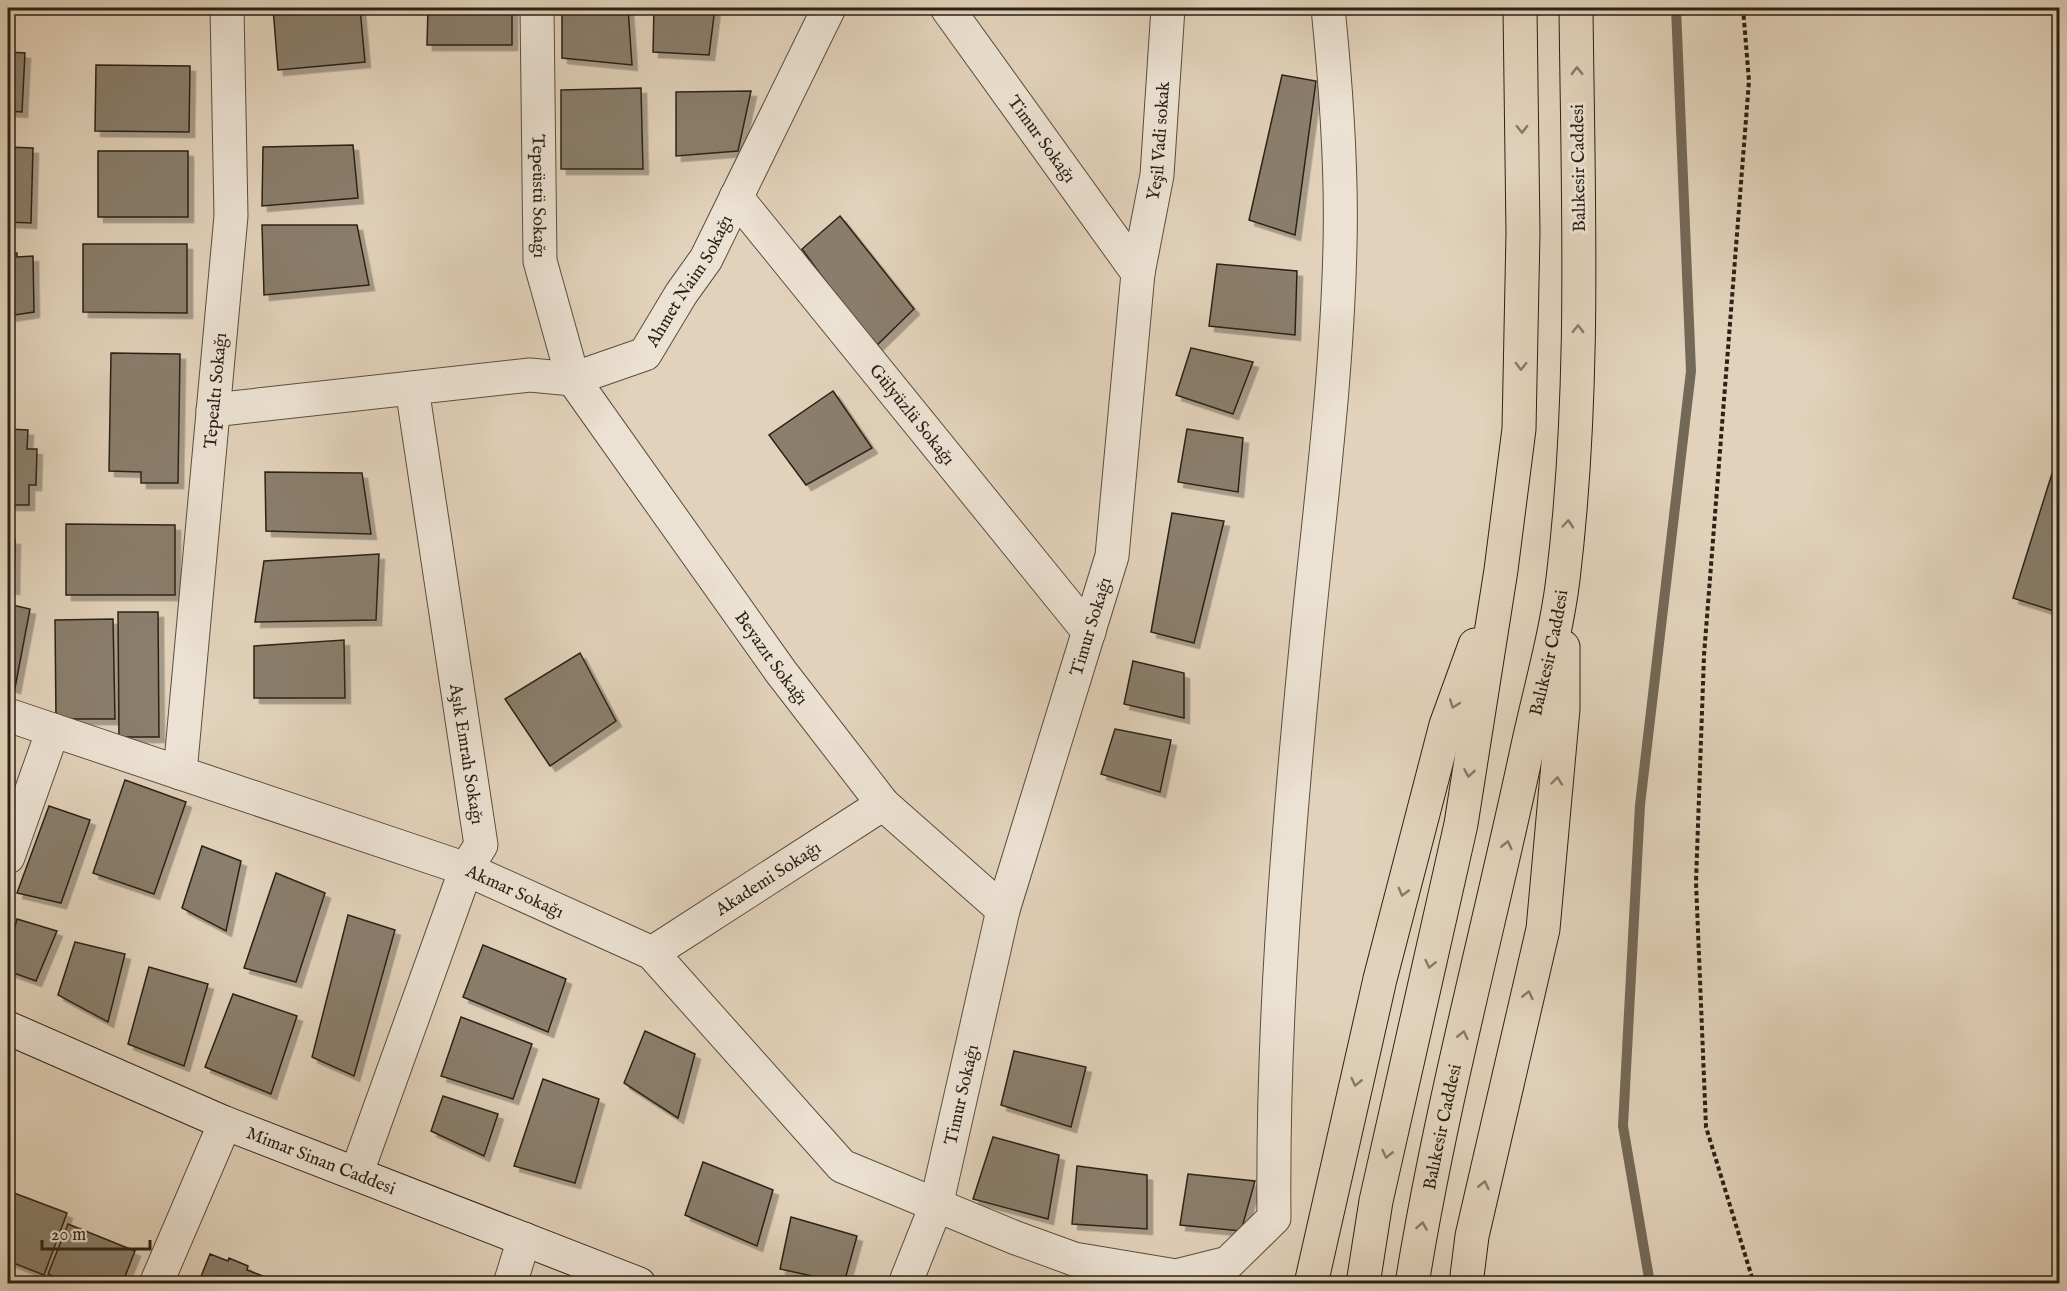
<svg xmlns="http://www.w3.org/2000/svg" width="2067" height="1291" font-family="'IM FELL English',serif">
<defs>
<filter id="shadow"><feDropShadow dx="5.5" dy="5.5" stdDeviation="0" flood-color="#0004"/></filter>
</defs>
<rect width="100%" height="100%" fill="#e2d2bb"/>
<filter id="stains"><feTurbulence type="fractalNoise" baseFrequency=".00333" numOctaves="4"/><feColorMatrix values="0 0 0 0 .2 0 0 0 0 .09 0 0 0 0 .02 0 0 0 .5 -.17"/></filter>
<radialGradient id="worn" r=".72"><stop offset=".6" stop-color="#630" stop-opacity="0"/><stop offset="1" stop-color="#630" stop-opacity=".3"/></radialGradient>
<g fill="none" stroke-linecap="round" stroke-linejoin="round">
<path stroke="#746857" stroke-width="10" d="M 1650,1284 L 1623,1126 L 1640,805 L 1691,371 L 1676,8"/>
</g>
<g fill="#8a7e6c" stroke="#2b2216" stroke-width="1.5" filter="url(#shadow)">
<path d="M 273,8 L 360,8 L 365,62 L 278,70 Z"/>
<path d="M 428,8 L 512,8 L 512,45 L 427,45 Z"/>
<path d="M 562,8 L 628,8 L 632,65 L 562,58 Z"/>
<path d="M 654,8 L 715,8 L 709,55 L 653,52 Z"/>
<path d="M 8,52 L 25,53 L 22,112 L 8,111 Z"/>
<path d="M 96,65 L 190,66 L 189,132 L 95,131 Z"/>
<path d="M 1282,75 L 1316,81 L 1295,235 L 1249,220 Z"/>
<path d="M 641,88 L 643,169 L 561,169 L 561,90 Z"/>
<path d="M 751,91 L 738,151 L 676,156 L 676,92 Z"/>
<path d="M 353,145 L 358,198 L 262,206 L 263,147 Z"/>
<path d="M 8,147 L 33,148 L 31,223 L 8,222 Z"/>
<rect x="98" y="151" width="90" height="66"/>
<path d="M 840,216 L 914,309 L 874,348 L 802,249 Z"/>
<path d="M 262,225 L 357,225 L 369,285 L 264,295 Z"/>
<path d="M 83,244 L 187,244 L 187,313 L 83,312 Z"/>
<path d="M 8,253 L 17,253 L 17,257 L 33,256 L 34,312 L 8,316 Z"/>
<path d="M 1217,264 L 1297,271 L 1295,335 L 1209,326 Z"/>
<path d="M 1191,348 L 1253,362 L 1233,414 L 1176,395 Z"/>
<path d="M 111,353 L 180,354 L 178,483 L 141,483 L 141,472 L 109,471 Z"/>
<path d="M 833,391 L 872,448 L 806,485 L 769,435 Z"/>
<path d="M 8,429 L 28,430 L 27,449 L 37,449 L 36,485 L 29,485 L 29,505 L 8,505 Z"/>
<path d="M 1187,429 L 1243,438 L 1238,492 L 1178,482 Z"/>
<path d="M 2060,448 L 2060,613 L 2013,598 Z"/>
<path d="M 265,472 L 362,473 L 371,534 L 266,531 Z"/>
<path d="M 1172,513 L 1224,521 L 1194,643 L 1151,632 Z"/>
<path d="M 66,524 L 175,525 L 175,595 L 66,595 Z"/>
<path d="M 8,539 L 15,539 L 14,589 L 8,588 Z"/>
<path d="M 379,554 L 376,620 L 255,622 L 264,561 Z"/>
<path d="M 8,604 L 30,609 L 15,688 L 8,686 Z"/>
<path d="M 118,612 L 158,612 L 159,737 L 119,737 Z"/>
<path d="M 113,619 L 115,719 L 56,719 L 55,620 Z"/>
<path d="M 344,640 L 345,698 L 254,698 L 254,646 Z"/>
<path d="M 580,653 L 616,721 L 550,766 L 505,699 Z"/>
<path d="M 1133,661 L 1184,673 L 1184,718 L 1124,704 Z"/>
<path d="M 1115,729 L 1171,740 L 1160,792 L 1101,774 Z"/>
<path d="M 125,780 L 186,802 L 154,894 L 93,873 Z"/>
<path d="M 49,806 L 90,820 L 61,903 L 17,893 Z"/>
<path d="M 202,846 L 241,861 L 226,931 L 182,908 Z"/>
<path d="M 276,873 L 325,893 L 296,982 L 244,968 Z"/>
<path d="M 348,915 L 395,930 L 354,1076 L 312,1057 Z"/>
<path d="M 17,919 L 57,931 L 36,981 L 8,971 L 8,951 Z"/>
<path d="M 75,942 L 125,954 L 108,1022 L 58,995 Z"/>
<path d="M 483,945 L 566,979 L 548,1032 L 463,997 Z"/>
<path d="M 149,967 L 208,984 L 184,1066 L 128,1044 Z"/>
<path d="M 233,994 L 297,1016 L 271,1094 L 205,1067 Z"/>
<path d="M 461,1017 L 532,1044 L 513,1099 L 441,1076 Z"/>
<path d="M 645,1031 L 695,1054 L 678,1118 L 624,1083 Z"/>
<path d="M 1014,1051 L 1086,1067 L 1071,1127 L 1001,1105 Z"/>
<path d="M 543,1079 L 599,1099 L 575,1183 L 514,1166 Z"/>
<path d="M 443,1096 L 498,1114 L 484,1156 L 431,1131 Z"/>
<path d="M 993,1137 L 1059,1155 L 1048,1219 L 973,1199 Z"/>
<path d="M 703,1162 L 773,1190 L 757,1246 L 685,1215 Z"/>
<path d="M 1077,1166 L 1147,1175 L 1147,1229 L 1072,1224 Z"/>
<path d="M 1188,1174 L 1255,1181 L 1241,1231 L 1180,1225 Z"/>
<path d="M 14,1193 L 67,1213 L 44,1275 L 8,1261 L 8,1211 Z"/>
<path d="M 791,1217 L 857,1236 L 844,1283 L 780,1269 Z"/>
<path d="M 68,1224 L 135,1251 L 122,1284 L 71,1284 L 48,1274 Z"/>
<path d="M 210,1254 L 228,1261 L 229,1258 L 248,1266 L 247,1270 L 281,1283 L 283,1278 L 296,1284 L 198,1284 Z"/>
</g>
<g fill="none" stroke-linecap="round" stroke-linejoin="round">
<g stroke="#594e3f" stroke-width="35">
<g id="minor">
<path id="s1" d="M 537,8 L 540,261 L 573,379 L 781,672 L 883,804 L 1003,910"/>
<path id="s2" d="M 736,197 L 1089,632"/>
<path id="s3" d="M 1138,273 L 1157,175 L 1168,8"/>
<path id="s4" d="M 213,410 L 530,375 L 573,379 L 645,354 L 681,294 L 706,259 L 829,8"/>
<path id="s5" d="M 8,715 L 466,869 L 652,953 L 842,1166 L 1016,1238 L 1074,1259 L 1176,1276 L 1228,1263 L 1274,1218 C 1272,1032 1287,844 1305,658 C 1318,521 1337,384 1340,245 C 1342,166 1336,86 1328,8"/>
<path id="s6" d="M 180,773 L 231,216 L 227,8"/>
<path d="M 8,857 L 53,730"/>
<path id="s7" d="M 652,953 L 883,804"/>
<path d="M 357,1172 L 466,869 L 481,845 L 412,388"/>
<path d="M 156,1284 L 225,1123"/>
<path d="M 510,1284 L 524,1239"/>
<path id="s8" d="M 905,1284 L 936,1206 L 1003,910 L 1112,556 L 1138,273 L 947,8"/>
</g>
</g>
<g stroke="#2b2216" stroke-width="35">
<g id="secondary">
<path id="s9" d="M 8,1028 L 225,1123 L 639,1284"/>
</g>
</g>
<g stroke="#2b2216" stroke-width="35">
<g id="primary">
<path d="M 1311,1284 L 1380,979 L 1446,725 L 1475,645"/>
<path d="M 1363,1284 L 1376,1201 L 1461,824 L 1501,570 L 1519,429 L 1523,233 L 1520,8"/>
<path id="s10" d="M 1412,1284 C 1441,1104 1489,928 1527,750 C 1539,694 1556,636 1563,579 C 1586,389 1578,198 1576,8"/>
<path d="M 1466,1284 L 1472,1236 L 1543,929 L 1563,709 L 1563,647"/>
</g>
</g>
<path stroke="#2b2216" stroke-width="4" stroke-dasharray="4.5 3" stroke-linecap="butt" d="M 1743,8 L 1749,81 L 1704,655 L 1696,882 L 1706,1127 L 1754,1284"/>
<use href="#minor" stroke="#ece2d3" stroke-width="33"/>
<use href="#secondary" stroke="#ece2d3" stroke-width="33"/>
<use href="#primary" stroke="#e2d2bb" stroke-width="33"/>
</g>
<defs><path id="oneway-chevron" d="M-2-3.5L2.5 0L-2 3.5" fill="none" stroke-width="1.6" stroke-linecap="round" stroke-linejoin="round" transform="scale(1.5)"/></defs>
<g stroke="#867a68">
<use href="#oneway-chevron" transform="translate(1577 71) rotate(-91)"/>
<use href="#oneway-chevron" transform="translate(1522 129) rotate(89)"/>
<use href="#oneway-chevron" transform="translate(1578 329) rotate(-89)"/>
<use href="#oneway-chevron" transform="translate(1521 366) rotate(91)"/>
<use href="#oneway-chevron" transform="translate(1568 524) rotate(-85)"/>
<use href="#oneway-chevron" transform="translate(1454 704) rotate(110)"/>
<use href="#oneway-chevron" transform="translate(1469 773) rotate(99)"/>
<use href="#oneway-chevron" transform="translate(1557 781) rotate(-85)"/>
<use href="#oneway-chevron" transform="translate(1507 845) rotate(-77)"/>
<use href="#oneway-chevron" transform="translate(1403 892) rotate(105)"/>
<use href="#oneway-chevron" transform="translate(1430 964) rotate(103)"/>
<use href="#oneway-chevron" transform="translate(1528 995) rotate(-77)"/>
<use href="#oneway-chevron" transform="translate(1463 1035) rotate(-77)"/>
<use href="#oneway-chevron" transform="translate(1356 1082) rotate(103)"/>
<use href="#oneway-chevron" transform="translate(1387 1154) rotate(103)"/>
<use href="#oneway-chevron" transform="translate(1484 1185) rotate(-77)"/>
<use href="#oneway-chevron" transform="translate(1422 1226) rotate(-81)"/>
</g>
<g text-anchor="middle" stroke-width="6" stroke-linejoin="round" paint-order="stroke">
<g font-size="18" fill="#2b2216" stroke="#ece2d3">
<text transform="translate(1042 139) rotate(54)" y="6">Timur Sokağı</text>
<text dy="6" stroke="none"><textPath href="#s3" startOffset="134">Yeşil Vadi sokak</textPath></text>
<text transform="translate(1578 168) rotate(-91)" y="6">Balıkesir Caddesi</text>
<text dy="6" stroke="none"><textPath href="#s1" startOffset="188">Tepeüstü Sokağı</textPath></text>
<text dy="6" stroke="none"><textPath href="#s4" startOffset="524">Ahmet Naim Sokağı</textPath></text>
<text dy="6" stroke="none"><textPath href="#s6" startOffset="384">Tepealtı Sokağı</textPath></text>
<text dy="6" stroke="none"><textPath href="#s2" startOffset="280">Gülyüzlü Sokağı</textPath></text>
<text dy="6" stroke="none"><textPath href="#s8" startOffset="684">Timur Sokağı</textPath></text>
<text dy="6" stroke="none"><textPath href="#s10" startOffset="646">Balıkesir Caddesi</textPath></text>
<text dy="6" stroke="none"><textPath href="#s1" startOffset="718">Beyazıt Sokağı</textPath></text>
<text transform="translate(467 754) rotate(81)" y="6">Aşık Emrah Sokağı</text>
<text dy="6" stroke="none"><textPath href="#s7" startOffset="138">Akademi Sokağı</textPath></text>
<text dy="6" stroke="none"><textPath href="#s5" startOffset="537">Akmar Sokağı</textPath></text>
<text dy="6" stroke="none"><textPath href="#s8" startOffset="198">Timur Sokağı</textPath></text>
<text dy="6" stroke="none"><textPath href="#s10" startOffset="160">Balıkesir Caddesi</textPath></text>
<text dy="6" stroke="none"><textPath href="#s9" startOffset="340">Mimar Sinan Caddesi</textPath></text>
</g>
</g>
<rect width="2067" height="1291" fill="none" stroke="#e2d2bb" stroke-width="30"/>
<rect x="9" y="9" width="2049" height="1273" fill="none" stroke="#2b2216" stroke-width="3"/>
<rect x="15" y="15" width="2037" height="1261" fill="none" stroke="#2b2216" stroke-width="1.5"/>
<path d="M42 1240v9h108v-9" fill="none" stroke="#2b2216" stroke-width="3"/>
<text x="51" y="1240" font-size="18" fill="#2b2216" stroke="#ece2d3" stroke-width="4.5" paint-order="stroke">20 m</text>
<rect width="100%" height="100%" filter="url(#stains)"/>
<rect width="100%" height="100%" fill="url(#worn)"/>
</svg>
